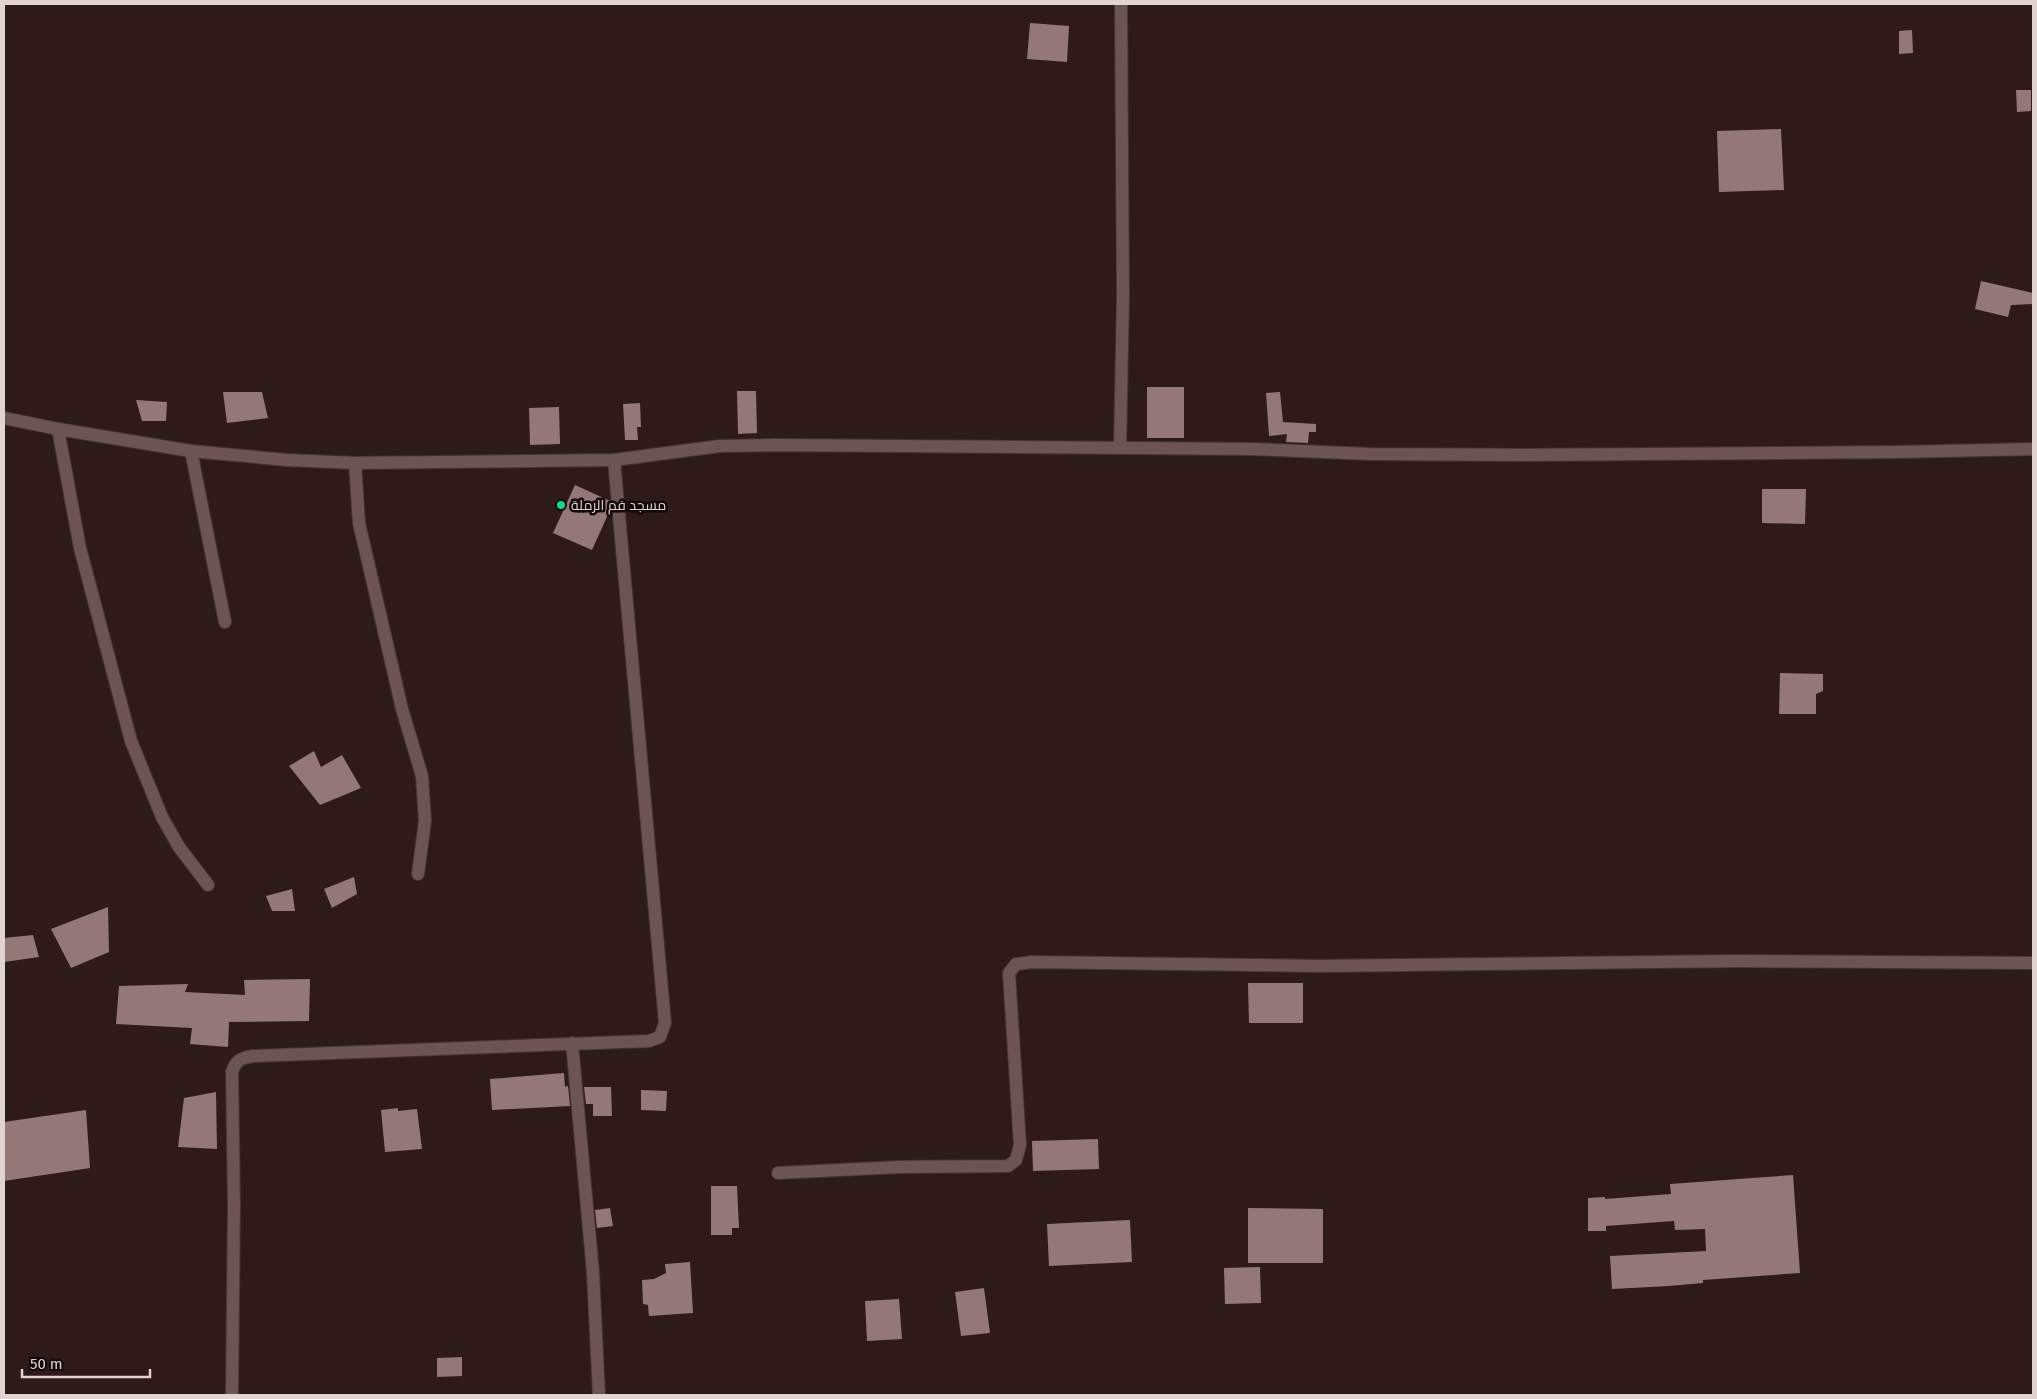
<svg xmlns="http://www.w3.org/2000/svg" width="2037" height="1399" font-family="'Fira Sans',Cairo,sans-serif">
<rect width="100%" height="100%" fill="#2f1a1a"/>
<g fill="#937877">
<path d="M 1030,23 L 1069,26 L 1067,62 L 1027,59 Z"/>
<path d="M 1912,30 L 1913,53 L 1899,54 L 1899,31 Z"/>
<path d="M 2016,90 L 2031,90 L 2031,111 L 2017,112 Z"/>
<path d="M 1781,129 L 1784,190 L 1719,192 L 1717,131 Z"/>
<path d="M 1981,281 L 2033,293 L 2033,304 L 2011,305 L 2008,317 L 1975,309 Z"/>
<rect x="1147" y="387" width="37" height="51"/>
<path d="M 737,391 L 756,391 L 757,433 L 738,434 Z"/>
<path d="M 223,392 L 262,392 L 268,418 L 227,423 Z"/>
<path d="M 1280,392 L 1283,422 L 1316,424 L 1316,432 L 1309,432 L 1308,443 L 1286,442 L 1287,434 L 1269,436 L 1266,393 Z"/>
<path d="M 136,400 L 167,402 L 166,421 L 142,421 Z"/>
<path d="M 640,403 L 641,427 L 637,427 L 638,440 L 625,440 L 623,404 Z"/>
<path d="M 559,407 L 560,444 L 530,445 L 529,408 Z"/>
<path d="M 575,485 L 610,501 L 610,510 L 592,550 L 553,533 Z"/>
<path d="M 1762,489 L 1806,489 L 1805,524 L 1762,523 Z"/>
<path d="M 1780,673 L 1823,674 L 1823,691 L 1816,694 L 1816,714 L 1779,714 Z"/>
<path d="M 314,751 L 321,767 L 342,755 L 361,788 L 320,805 L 289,766 Z"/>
<path d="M 354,877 L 357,894 L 332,908 L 324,889 Z"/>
<path d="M 292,889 L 295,911 L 272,911 L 266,896 Z"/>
<path d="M 108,907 L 109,952 L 71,968 L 51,929 Z"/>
<path d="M 33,935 L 39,957 L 4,962 L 4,938 Z"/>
<path d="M 310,979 L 309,1021 L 229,1022 L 228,1047 L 190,1044 L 192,1028 L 116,1024 L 119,986 L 188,984 L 185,992 L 245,995 L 244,980 Z"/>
<path d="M 1248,983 L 1303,983 L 1303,1023 L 1249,1023 Z"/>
<path d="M 564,1073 L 565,1087 L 568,1086 L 570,1106 L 492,1110 L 490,1079 Z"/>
<path d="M 584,1087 L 611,1087 L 612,1116 L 593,1116 L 593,1104 L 586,1104 Z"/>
<path d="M 641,1090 L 667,1091 L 666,1111 L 641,1110 Z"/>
<path d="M 216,1092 L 217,1149 L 178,1147 L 184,1098 Z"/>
<path d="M 398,1108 L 398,1111 L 417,1109 L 422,1149 L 385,1152 L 381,1110 Z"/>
<path d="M 86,1110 L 90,1168 L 4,1181 L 4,1122 Z"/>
<path d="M 1098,1139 L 1099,1169 L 1033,1171 L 1032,1141 Z"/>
<path d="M 1793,1175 L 1800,1273 L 1703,1280 L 1703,1283 L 1669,1286 L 1612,1289 L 1610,1256 L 1706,1251 L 1705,1229 L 1675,1230 L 1674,1221 L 1606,1226 L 1606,1231 L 1588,1231 L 1588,1198 L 1605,1197 L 1605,1199 L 1671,1194 L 1670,1184 Z"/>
<path d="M 711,1186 L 737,1186 L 739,1228 L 732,1228 L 732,1235 L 711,1235 Z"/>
<path d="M 610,1208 L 613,1226 L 597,1228 L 595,1210 Z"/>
<path d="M 1248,1208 L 1323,1209 L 1323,1263 L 1248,1263 Z"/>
<path d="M 1130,1220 L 1132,1262 L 1049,1266 L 1047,1224 Z"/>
<path d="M 690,1262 L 693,1313 L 649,1316 L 648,1305 L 643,1304 L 642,1280 L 654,1279 L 666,1273 L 665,1264 Z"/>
<path d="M 1260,1267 L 1261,1303 L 1225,1304 L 1224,1268 Z"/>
<path d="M 984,1288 L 990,1333 L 961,1336 L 955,1292 Z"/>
<path d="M 899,1299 L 902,1339 L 867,1341 L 865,1301 Z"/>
<path d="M 462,1357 L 462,1376 L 437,1377 L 437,1358 Z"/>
</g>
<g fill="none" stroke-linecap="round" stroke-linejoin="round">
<g stroke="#473636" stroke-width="14">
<g id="minor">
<path d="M 4,418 L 58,429 L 191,451 L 287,460 L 355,463 L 614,460 L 720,446 L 774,445 L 1252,449 L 1369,454 L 1524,455 L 1898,452 L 2033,449"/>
<path d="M 58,429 L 80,548 L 131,741 L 162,817 L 179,847 L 208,885"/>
<path d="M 1120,448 L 1123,296 L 1121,4"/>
<path d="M 191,451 L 225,622"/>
<path d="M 355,463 L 359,523 L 402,709 L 422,776 L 425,821 L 418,874"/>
<path d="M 572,1043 L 593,1273 L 599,1395"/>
<path d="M 778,1173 L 899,1167 L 1008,1166 L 1016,1160 L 1020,1145 L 1009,973 L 1016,964 L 1032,962 L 1320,966 L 1736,961 L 2033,963"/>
<path d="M 232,1395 L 234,1205 L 232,1072 C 236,1060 241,1058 253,1056 L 649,1041 L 660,1037 L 665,1023 L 614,460"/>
</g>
</g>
<use href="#minor" stroke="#6d5454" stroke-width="12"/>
</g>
<circle fill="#0fd98a" stroke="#110808" stroke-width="2" cx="561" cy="505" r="5"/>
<g text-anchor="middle" stroke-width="5" stroke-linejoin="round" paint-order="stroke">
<g font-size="14" fill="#e2d3d3" stroke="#110808" text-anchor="start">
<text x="571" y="510">مسجد فم الرملة</text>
</g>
</g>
<rect width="2037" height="1399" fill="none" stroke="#e2d3d3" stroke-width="10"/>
<path d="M22 1369v8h128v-8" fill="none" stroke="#e2d3d3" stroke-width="2.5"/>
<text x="30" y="1369" font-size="15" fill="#e2d3d3" stroke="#110808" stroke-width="4" paint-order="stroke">50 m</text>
</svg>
